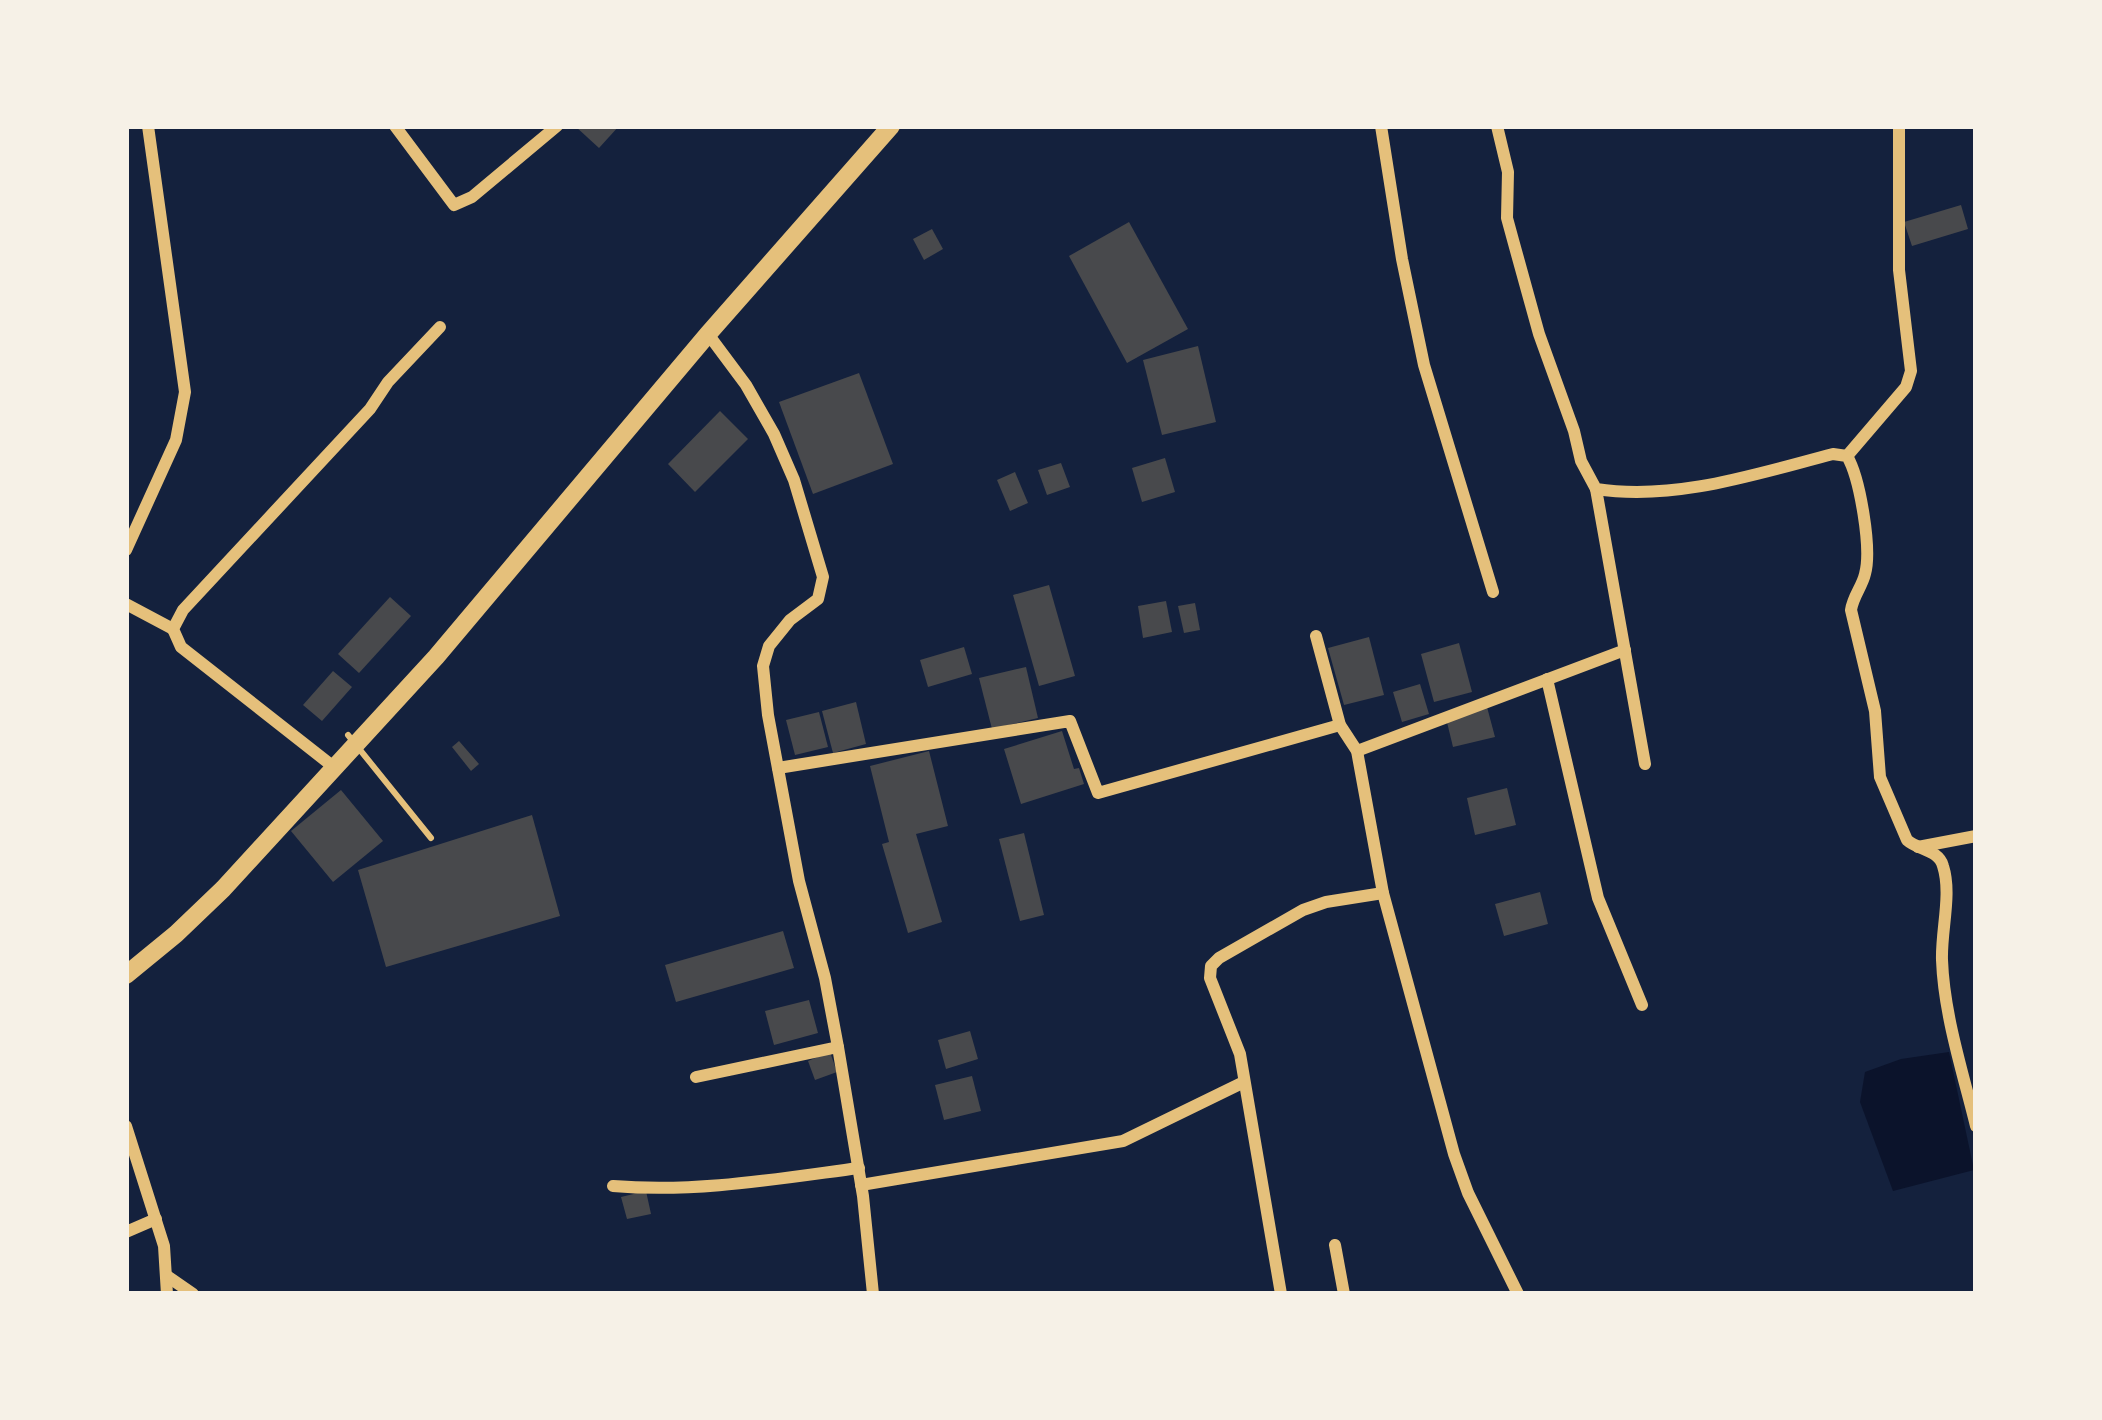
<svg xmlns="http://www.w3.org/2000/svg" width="2102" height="1420" font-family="Lato,sans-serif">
<rect width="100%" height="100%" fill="#14213d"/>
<path fill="#0b132b" d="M 1949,1052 L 1974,1170 L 1893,1191 L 1860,1102 L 1865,1072 L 1901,1059 Z"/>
<g fill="#48494c">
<path d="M 575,126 L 619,126 L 599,148 Z"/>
<path d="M 1961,205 L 1968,229 L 1912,246 L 1904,222 Z"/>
<path d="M 1129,222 L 1188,329 L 1127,363 L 1069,256 Z"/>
<path d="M 932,229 L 943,249 L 924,260 L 913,239 Z"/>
<path d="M 1198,346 L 1216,422 L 1162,435 L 1143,360 Z"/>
<path d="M 859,373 L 893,464 L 813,494 L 779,402 Z"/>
<path d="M 720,411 L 748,439 L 695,492 L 668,464 Z"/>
<path d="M 1165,458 L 1175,492 L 1142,502 L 1132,468 Z"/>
<path d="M 1061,463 L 1070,487 L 1047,495 L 1038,470 Z"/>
<path d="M 1015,472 L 1028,503 L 1010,511 L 997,480 Z"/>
<path d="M 1049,585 L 1075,676 L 1039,686 L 1013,595 Z"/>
<path d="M 390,597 L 411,616 L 359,673 L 338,654 Z"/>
<path d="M 1166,601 L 1172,632 L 1143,638 L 1138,606 Z"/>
<path d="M 1195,603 L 1200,630 L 1184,633 L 1178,606 Z"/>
<path d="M 1369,637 L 1384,695 L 1344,705 L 1328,648 Z"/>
<path d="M 1459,643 L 1472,692 L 1434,702 L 1421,654 Z"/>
<path d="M 964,647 L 972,674 L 928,687 L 920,660 Z"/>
<path d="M 1026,667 L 1038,718 L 992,729 L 979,678 Z"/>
<path d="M 333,671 L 352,687 L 322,721 L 303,705 Z"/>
<path d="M 1420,684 L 1429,714 L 1402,722 L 1393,692 Z"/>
<path d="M 856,702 L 866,744 L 833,753 L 822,711 Z"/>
<path d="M 1487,707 L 1495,737 L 1453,747 L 1446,718 Z"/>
<path d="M 819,712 L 828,747 L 795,755 L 786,720 Z"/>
<path d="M 1062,731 L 1074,769 L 1079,768 L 1084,784 L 1021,804 L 1004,749 Z"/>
<path d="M 459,741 L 479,764 L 471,771 L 452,747 Z"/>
<path d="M 929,751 L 948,826 L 916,834 L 942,922 L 908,933 L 882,844 L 889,842 L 870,766 Z"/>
<path d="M 1507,788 L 1516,825 L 1475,835 L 1467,798 Z"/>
<path d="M 341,790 L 383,841 L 333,882 L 291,831 Z"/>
<path d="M 532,815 L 560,916 L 386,967 L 358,870 Z"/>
<path d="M 1024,833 L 1044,915 L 1020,921 L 999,839 Z"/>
<path d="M 1540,892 L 1548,924 L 1504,936 L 1495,904 Z"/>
<path d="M 783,931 L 794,968 L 676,1002 L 665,965 Z"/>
<path d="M 809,1000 L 818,1033 L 774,1045 L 765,1011 Z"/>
<path d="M 970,1031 L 978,1059 L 946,1069 L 938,1040 Z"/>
<path d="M 830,1052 L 837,1072 L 815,1080 L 808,1061 Z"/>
<path d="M 972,1076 L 981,1111 L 944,1120 L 935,1085 Z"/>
<path d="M 646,1191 L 651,1214 L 627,1219 L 621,1197 Z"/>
</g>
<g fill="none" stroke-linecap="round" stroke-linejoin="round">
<path stroke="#e5c07b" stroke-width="6" d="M 348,735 L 431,838"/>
<g stroke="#e5c07b" stroke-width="12">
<path d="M 395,126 L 454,205 L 472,197 L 557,126"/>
<path d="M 1381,126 L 1402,259 L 1424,365 L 1493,592"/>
<path d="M 1497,126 L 1508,172 L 1507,218 L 1513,240 L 1539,334 L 1574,431 L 1581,461 L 1596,489 C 1676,501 1756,474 1833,454 L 1847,456 C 1860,478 1872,549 1865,574 C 1862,587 1853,596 1851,610 L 1875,711 L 1880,777 L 1907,840 C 1918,850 1939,850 1943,866 C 1952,894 1941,930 1942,960 C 1944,1015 1963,1073 1976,1126"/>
<path d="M 708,334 L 746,385 L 774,434 L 794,480 L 823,577 L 818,599 L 790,620 L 769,646 L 763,666 L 768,715 L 799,881 L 825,978 L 838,1047 L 863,1196 L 873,1294"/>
<path d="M 1847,456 L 1906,387 L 1911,371 L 1899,270 L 1899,126"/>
<path d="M 1596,489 L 1645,764"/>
<path d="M 126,550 L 176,440 L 185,392 L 148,126"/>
<path d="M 126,604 L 173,629"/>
<path d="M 1316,636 L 1340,725 L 1357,751 L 1383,893 L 1454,1154 L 1468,1193 L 1518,1294"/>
<path d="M 1547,679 L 1598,898 L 1642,1005"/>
<path d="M 1357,751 L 1625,650"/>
<path d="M 335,768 L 181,647 L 173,629 L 183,610 L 370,409 L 388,382 L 440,327"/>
<path d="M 778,768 L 1070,721 L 1098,793 L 1340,725"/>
<path d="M 1918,847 L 1976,836"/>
<path d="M 696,1077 L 838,1047"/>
<path d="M 126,1126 L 164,1246 L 167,1294"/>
<path d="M 861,1185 L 1123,1141 L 1244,1082"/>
<path d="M 613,1186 C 696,1193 776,1179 859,1168"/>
<path d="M 126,1232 L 156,1219"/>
<path d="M 1335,1245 L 1344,1294"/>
<path d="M 167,1276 L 193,1294"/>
<path d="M 1281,1294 L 1240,1054 L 1210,978 L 1211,966 L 1219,958 L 1303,910 L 1326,902 L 1383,893"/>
</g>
<path stroke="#e5c07b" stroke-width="18" d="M 126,975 L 176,934 L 223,889 L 436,657 L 708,334 L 891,126"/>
</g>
<rect width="2102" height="1420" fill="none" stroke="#f6f1e7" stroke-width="258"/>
</svg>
